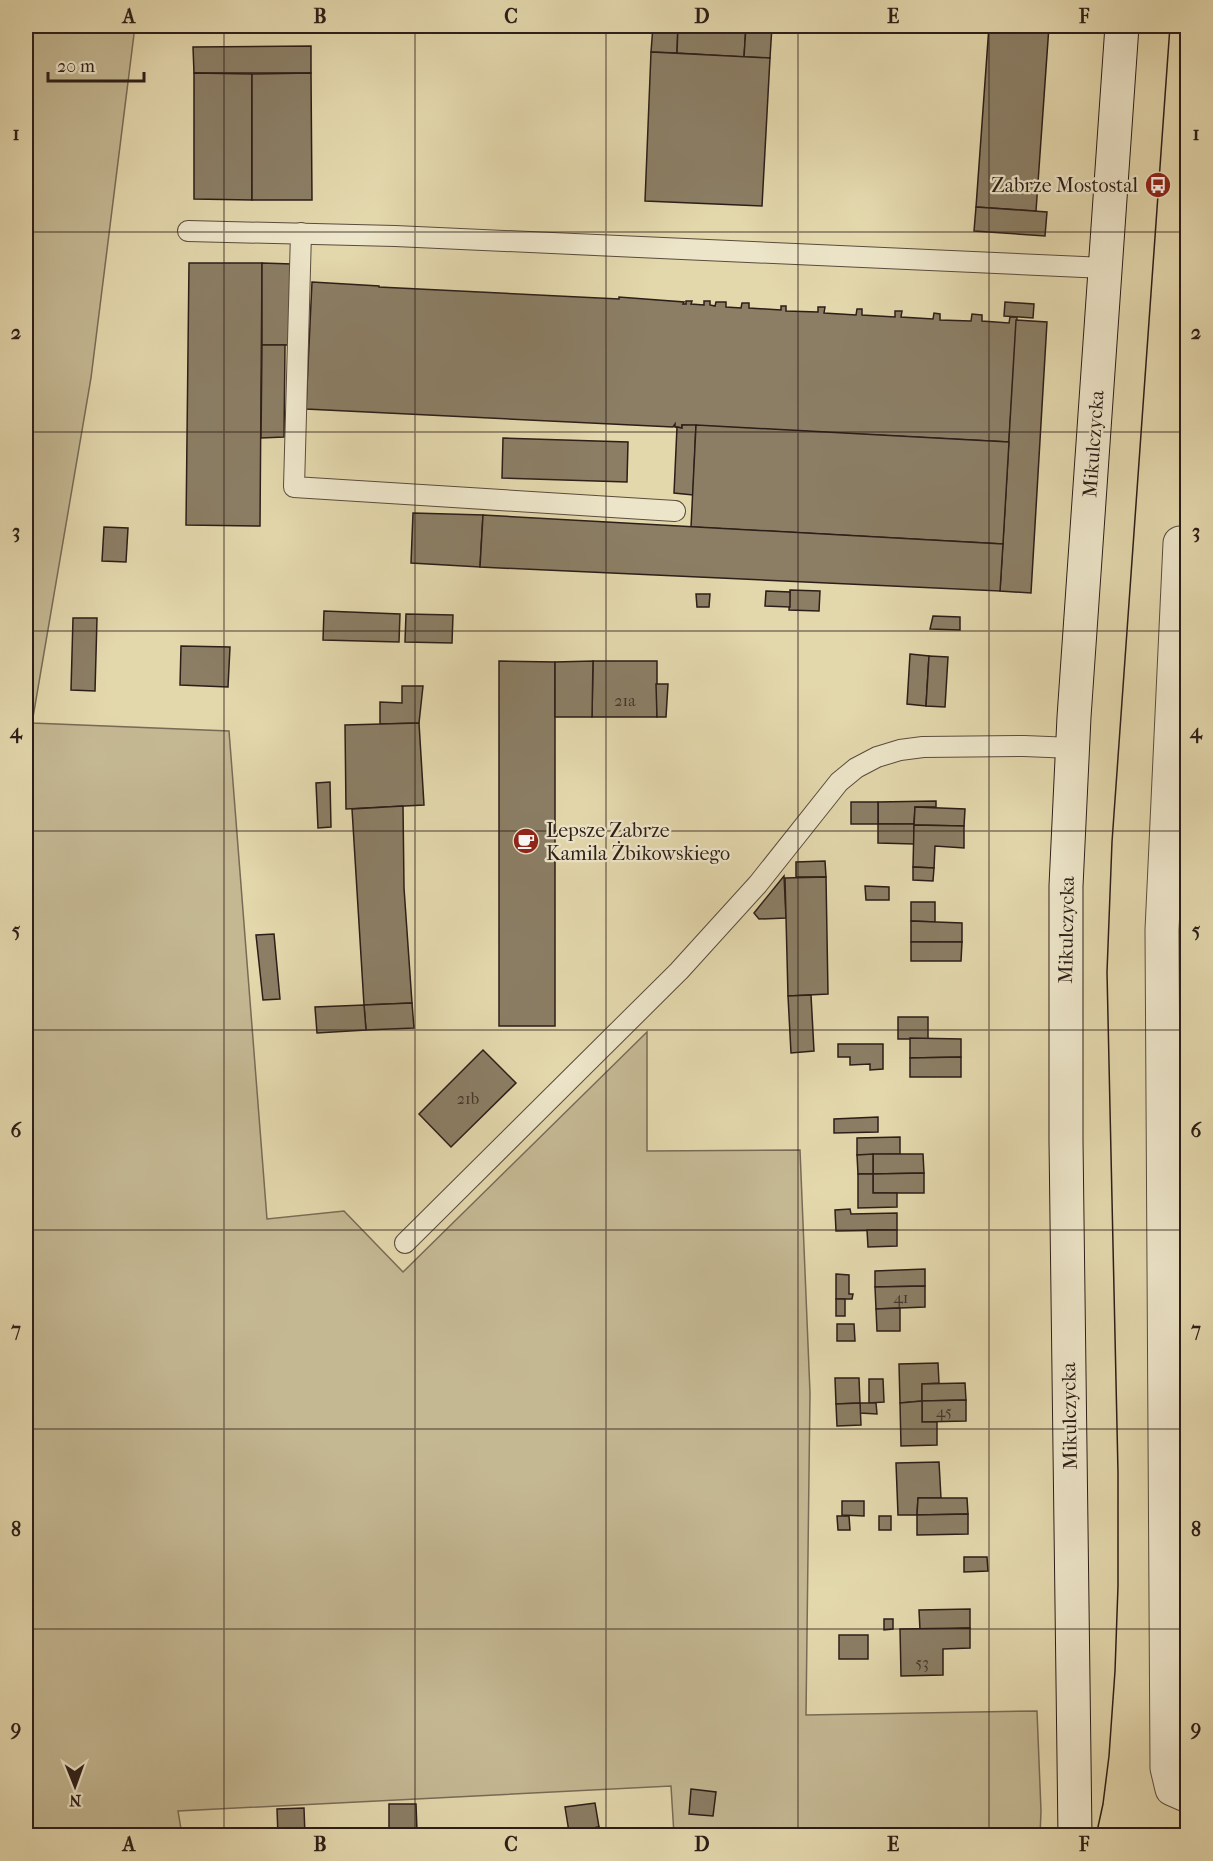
<svg xmlns="http://www.w3.org/2000/svg" width="1213" height="1861" font-family="'IM FELL French Canon',serif">
<rect width="100%" height="100%" fill="#e3d7ac"/>
<filter id="stains"><feTurbulence type="fractalNoise" baseFrequency=".00333" numOctaves="4"/><feColorMatrix values="0 0 0 0 .2 0 0 0 0 .09 0 0 0 0 .02 0 0 0 .5 -.17"/></filter>
<radialGradient id="worn" r=".72"><stop offset=".6" stop-color="#630" stop-opacity="0"/><stop offset="1" stop-color="#630" stop-opacity=".3"/></radialGradient>
<path fill="#c4b893" stroke="#786b56" stroke-width="1.5" d="M 26,26 L 135,26 L 91,378 L 32,723 L 229,731 L 267,1219 L 344,1211 L 403,1272 L 647,1032 L 647,1151 L 800,1150 L 810,1393 L 806,1715 L 1037,1711 L 1041,1811 L 1040,1835 L 674,1835 L 671,1786 L 178,1811 L 182,1835 L 26,1836 Z"/>
<g fill="#8b7e65" stroke="#2c1e18" stroke-width="1.5">
<path d="M 653,26 L 678,26 L 677,53 L 651,52 Z"/>
<path d="M 678,26 L 746,26 L 744,57 L 677,53 Z"/>
<path d="M 746,26 L 772,26 L 770,58 L 744,57 Z"/>
<path d="M 989,26 L 1049,26 L 1036,211 L 976,207 Z"/>
<path d="M 311,46 L 311,73 L 194,73 L 193,47 Z"/>
<path d="M 651,52 L 770,58 L 762,206 L 645,201 Z"/>
<path d="M 194,73 L 252,74 L 252,200 L 194,199 Z"/>
<path d="M 311,73 L 312,200 L 252,200 L 252,74 Z"/>
<path d="M 976,207 L 1047,212 L 1045,236 L 974,231 Z"/>
<path d="M 189,263 L 262,263 L 260,526 L 186,525 Z"/>
<path d="M 262,263 L 292,264 L 291,345 L 262,345 Z"/>
<path d="M 312,282 L 379,286 L 379,287 L 619,299 L 619,297 L 684,302 L 683,304 L 686,304 L 686,301 L 692,301 L 691,304 L 704,305 L 704,301 L 710,301 L 710,305 L 715,306 L 716,302 L 726,302 L 726,307 L 741,308 L 742,303 L 749,303 L 749,308 L 781,310 L 781,306 L 786,306 L 786,311 L 818,312 L 818,307 L 825,307 L 824,313 L 856,315 L 857,309 L 862,309 L 862,315 L 895,317 L 895,311 L 902,311 L 901,317 L 933,319 L 934,313 L 940,314 L 940,320 L 971,321 L 972,314 L 982,315 L 982,321 L 1009,323 L 1010,317 L 1017,317 L 1009,442 L 682,425 L 682,428 L 675,427 L 675,424 L 673,427 L 306,409 Z"/>
<path d="M 1005,302 L 1034,304 L 1033,318 L 1004,316 Z"/>
<path d="M 1016,320 L 1047,322 L 1031,593 L 1000,591 Z"/>
<path d="M 262,345 L 285,345 L 284,437 L 261,438 Z"/>
<path d="M 682,425 L 696,425 L 693,495 L 674,493 L 677,427 L 682,428 Z"/>
<path d="M 696,425 L 1009,442 L 1003,544 L 691,527 Z"/>
<path d="M 503,438 L 628,442 L 627,482 L 502,478 Z"/>
<path d="M 413,513 L 483,515 L 480,567 L 411,563 Z"/>
<path d="M 483,515 L 1003,544 L 1000,591 L 480,567 Z"/>
<path d="M 104,527 L 128,528 L 126,562 L 102,561 Z"/>
<path d="M 790,590 L 820,591 L 819,611 L 789,610 Z"/>
<path d="M 766,591 L 790,592 L 790,607 L 765,606 Z"/>
<path d="M 696,594 L 710,594 L 709,607 L 697,607 Z"/>
<path d="M 324,611 L 400,614 L 399,642 L 323,640 Z"/>
<path d="M 406,614 L 453,615 L 452,643 L 405,642 Z"/>
<path d="M 933,616 L 960,617 L 960,630 L 930,629 Z"/>
<path d="M 73,618 L 97,618 L 95,691 L 71,690 Z"/>
<path d="M 181,646 L 230,647 L 228,687 L 180,685 Z"/>
<path d="M 910,654 L 929,656 L 926,706 L 907,704 Z"/>
<path d="M 929,656 L 948,657 L 945,707 L 926,706 Z"/>
<path d="M 499,661 L 555,662 L 555,1026 L 499,1026 Z"/>
<path d="M 593,661 L 657,661 L 657,717 L 592,717 Z"/>
<path d="M 593,661 L 592,717 L 555,717 L 555,662 Z"/>
<path d="M 656,684 L 668,684 L 666,717 L 657,717 Z"/>
<path d="M 402,686 L 423,686 L 419,723 L 380,724 L 380,702 L 402,703 Z"/>
<path d="M 419,723 L 424,805 L 346,809 L 345,725 Z"/>
<path d="M 330,782 L 331,827 L 318,828 L 316,783 Z"/>
<path d="M 936,801 L 936,807 L 915,807 L 914,824 L 878,824 L 878,802 Z"/>
<rect x="851" y="802" width="27" height="22"/>
<path d="M 403,806 L 404,888 L 412,1003 L 364,1005 L 352,809 Z"/>
<path d="M 915,807 L 965,809 L 964,826 L 914,825 Z"/>
<path d="M 878,824 L 914,824 L 914,844 L 878,843 Z"/>
<path d="M 914,825 L 964,826 L 964,848 L 935,846 L 934,868 L 913,867 Z"/>
<path d="M 825,861 L 826,877 L 796,877 L 796,862 Z"/>
<path d="M 913,867 L 934,868 L 933,881 L 913,880 Z"/>
<path d="M 784,876 L 786,918 L 759,919 L 754,913 Z"/>
<path d="M 826,877 L 828,994 L 788,996 L 785,878 Z"/>
<path d="M 865,886 L 889,887 L 889,900 L 866,900 Z"/>
<path d="M 911,902 L 935,902 L 935,922 L 911,921 Z"/>
<path d="M 911,921 L 962,923 L 962,942 L 911,942 Z"/>
<path d="M 274,934 L 280,999 L 263,1000 L 256,935 Z"/>
<path d="M 911,942 L 962,942 L 961,961 L 911,961 Z"/>
<path d="M 811,995 L 814,1051 L 791,1053 L 788,996 Z"/>
<path d="M 412,1003 L 414,1028 L 366,1030 L 364,1005 Z"/>
<path d="M 364,1005 L 366,1030 L 317,1033 L 315,1007 Z"/>
<rect x="898" y="1017" width="30" height="22"/>
<path d="M 910,1038 L 961,1039 L 961,1057 L 910,1058 Z"/>
<path d="M 838,1044 L 883,1044 L 883,1069 L 870,1070 L 870,1064 L 850,1065 L 850,1057 L 838,1057 Z"/>
<path d="M 483,1050 L 516,1083 L 451,1147 L 419,1114 Z"/>
<path d="M 961,1057 L 961,1077 L 910,1077 L 910,1058 Z"/>
<path d="M 878,1117 L 878,1132 L 834,1133 L 834,1119 Z"/>
<path d="M 900,1137 L 900,1154 L 857,1155 L 857,1138 Z"/>
<path d="M 873,1154 L 923,1154 L 924,1173 L 873,1174 Z"/>
<path d="M 873,1154 L 873,1174 L 858,1174 L 857,1155 Z"/>
<path d="M 924,1173 L 924,1193 L 873,1193 L 873,1174 Z"/>
<path d="M 858,1174 L 873,1174 L 873,1193 L 897,1193 L 897,1207 L 858,1208 Z"/>
<path d="M 850,1209 L 851,1214 L 897,1213 L 897,1230 L 836,1231 L 835,1210 Z"/>
<path d="M 867,1230 L 897,1230 L 897,1246 L 868,1247 Z"/>
<path d="M 925,1269 L 925,1286 L 875,1287 L 875,1271 Z"/>
<path d="M 836,1274 L 849,1275 L 849,1294 L 853,1294 L 852,1299 L 836,1299 Z"/>
<path d="M 925,1286 L 925,1307 L 876,1309 L 875,1287 Z"/>
<rect x="836" y="1299" width="9" height="17"/>
<path d="M 900,1308 L 900,1331 L 877,1331 L 876,1309 Z"/>
<path d="M 837,1324 L 854,1324 L 855,1341 L 837,1341 Z"/>
<path d="M 938,1363 L 939,1383 L 922,1384 L 922,1401 L 900,1403 L 899,1364 Z"/>
<path d="M 835,1378 L 859,1378 L 860,1403 L 836,1404 Z"/>
<path d="M 869,1379 L 883,1379 L 884,1402 L 869,1403 Z"/>
<path d="M 965,1383 L 966,1400 L 922,1401 L 922,1384 Z"/>
<path d="M 966,1400 L 966,1421 L 922,1422 L 922,1401 Z"/>
<path d="M 922,1401 L 922,1422 L 937,1422 L 937,1445 L 901,1446 L 900,1403 Z"/>
<path d="M 860,1403 L 876,1403 L 877,1414 L 860,1413 Z"/>
<path d="M 860,1403 L 861,1425 L 837,1426 L 836,1404 Z"/>
<path d="M 939,1462 L 941,1498 L 918,1498 L 917,1515 L 898,1515 L 896,1463 Z"/>
<path d="M 918,1498 L 967,1498 L 968,1514 L 917,1515 Z"/>
<path d="M 842,1501 L 864,1501 L 864,1516 L 842,1515 Z"/>
<path d="M 968,1514 L 968,1534 L 917,1535 L 917,1515 Z"/>
<path d="M 837,1516 L 849,1516 L 850,1530 L 838,1530 Z"/>
<rect x="879" y="1516" width="12" height="14"/>
<path d="M 964,1557 L 987,1557 L 988,1571 L 964,1572 Z"/>
<path d="M 970,1609 L 970,1628 L 920,1630 L 919,1610 Z"/>
<path d="M 884,1619 L 893,1619 L 893,1629 L 884,1630 Z"/>
<path d="M 970,1628 L 970,1648 L 943,1649 L 943,1675 L 901,1676 L 900,1629 Z"/>
<rect x="839" y="1635" width="29" height="24"/>
<path d="M 691,1789 L 716,1792 L 713,1816 L 689,1814 Z"/>
<path d="M 595,1803 L 599,1827 L 569,1832 L 565,1807 Z"/>
<path d="M 389,1804 L 416,1804 L 417,1831 L 389,1832 Z"/>
<path d="M 304,1808 L 305,1836 L 278,1836 L 277,1809 Z"/>
<path d="M 599,1827 L 600,1836 L 569,1836 L 569,1832 Z"/>
</g>
<g fill="none" stroke-linecap="round" stroke-linejoin="round">
<g stroke="#5a4c3d" stroke-width="22">
<g id="lane">
<path d="M 188,231 L 395,236 L 1105,268"/>
<path d="M 301,233 L 294,487 L 675,511"/>
<path d="M 405,1243 L 679,971 L 758,884 L 839,782 L 856,768 L 877,757 L 900,750 L 923,747 L 1024,746 L 1073,748"/>
</g>
</g>
<g stroke="#5a4c3d" stroke-width="35">
<path id="street" d="M 1180,543 L 1162,930 L 1167,1768 L 1172,1789 L 1188,1796"/>
</g>
<g stroke="#2c1e18" stroke-width="35">
<path id="secondary" d="M 1075,1836 L 1066,1141 L 1066,886 L 1074,717 L 1122,26"/>
</g>
<use href="#lane" stroke="#ede5c9" stroke-width="20"/>
<use href="#street" stroke="#ede5c9" stroke-width="33"/>
<use href="#secondary" stroke="#ede5c9" stroke-width="33"/>
<path stroke="#2c1e18" stroke-width="1.5" d="M 1096,1836 L 1103,1804 L 1109,1756 L 1115,1671 L 1118,1586 L 1118,1472 L 1107,972 L 1112,842 L 1170,26"/>
</g>
<path fill="none" stroke="#2c1e18" stroke-width="1.5" stroke-opacity="0.55" d="M 224,26 L 224,1836M 415,26 L 415,1836M 606,26 L 606,1836M 798,26 L 798,1836M 989,26 L 989,1836M 26,232 L 1188,232M 26,432 L 1188,432M 26,631 L 1188,631M 26,831 L 1188,831M 26,1030 L 1188,1030M 26,1230 L 1188,1230M 26,1429 L 1188,1429M 26,1629 L 1188,1629"/>
<defs>
<g id="bus-disc" transform="scale(1.35)"><circle r="9.5" fill="#8f2418" stroke="#ede5c9"/><path d="M-5-6H5V4H4V6H2V4H-2V6H-4V4H-5ZM-3.5-4V0h7V-4ZM-3.5 1.2v1.5H-2V1.2ZM2 1.2v1.5H3.5V1.2Z" fill="#fff"/></g>
<g id="cafe-disc" transform="scale(1.35)"><circle r="9.5" fill="#8f2418" stroke="#ede5c9"/><path d="M-5.5-4.5H6V0H3Q3 3.5 0 3.5H-2.5Q-5.5 3.5-5.5 0ZM3-3.2v2h1.7v-2ZM-6 4.5H4V6H-6Z" fill="#fff"/></g>
</defs>
<g fill-rule="evenodd">
<use href="#bus-disc" x="1158" y="185"/>
<use href="#cafe-disc" x="526" y="841"/>
</g>
<g text-anchor="middle" stroke-width="4.5" stroke-linejoin="round" paint-order="stroke">
<g font-size="16" fill="#44362b">
<text x="625" y="706">21a</text>
<text x="468" y="1104">21b</text>
<text x="901" y="1303">41</text>
<text x="944" y="1417">45</text>
<text x="922" y="1668">53</text>
</g>
<g font-size="20" fill="#2c1e18" stroke="#ede5c9" text-anchor="end">
<text x="1138" y="192">Zabrze Mostostal</text>
<text x="546" y="837" text-anchor="start">Lepsze Zabrze<tspan x="546" dy="23">Kamila Żbikowskiego</tspan></text>
</g>
<g font-size="20" fill="#2c1e18" stroke="#ede5c9">
<text transform="translate(1093 444) rotate(-86)" y="7">Mikulczycka</text>
<text transform="translate(1066 930) rotate(-89)" y="7">Mikulczycka</text>
<text transform="translate(1069 1416) rotate(-91)" y="7">Mikulczycka</text>
</g>
</g>
<rect width="1213" height="1861" fill="none" stroke="#e3d7ac" stroke-width="66"/>
<g transform="translate(75 1786) rotate(179)" stroke="#ede5c9" stroke-width="4.5" paint-order="stroke">
<path d="M0-4.5L10 22L0 15L-10 22Z" fill="#2c1e18"/>
<text y="-9" font-size="16" font-weight="bold" text-anchor="middle" fill="#2c1e18">N</text>
</g>
<path d="M48 72v9h96v-9" fill="none" stroke="#2c1e18" stroke-width="3"/>
<text x="57" y="72" font-size="18" fill="#2c1e18" stroke="#ede5c9" stroke-width="4.5" paint-order="stroke">20 m</text>
<rect x="33" y="33" width="1147" height="1795" fill="none" stroke="#2c1e18" stroke-width="2"/>
<g font-size="20" text-anchor="middle" font-weight="bold" fill="#2c1e18">
<text x="129" y="23">A</text>
<text x="320" y="23">B</text>
<text x="511" y="23">C</text>
<text x="702" y="23">D</text>
<text x="893" y="23">E</text>
<text x="1084" y="23">F</text>
<text x="16" y="140">1</text>
<text x="1196" y="140">1</text>
<text x="16" y="339">2</text>
<text x="1196" y="339">2</text>
<text x="16" y="538">3</text>
<text x="1196" y="538">3</text>
<text x="16" y="738">4</text>
<text x="1196" y="738">4</text>
<text x="16" y="937">5</text>
<text x="1196" y="937">5</text>
<text x="16" y="1137">6</text>
<text x="1196" y="1137">6</text>
<text x="16" y="1336">7</text>
<text x="1196" y="1336">7</text>
<text x="16" y="1536">8</text>
<text x="1196" y="1536">8</text>
<text x="16" y="1735">9</text>
<text x="1196" y="1735">9</text>
<text x="129" y="1851">A</text>
<text x="320" y="1851">B</text>
<text x="511" y="1851">C</text>
<text x="702" y="1851">D</text>
<text x="893" y="1851">E</text>
<text x="1084" y="1851">F</text>
</g>
<rect width="100%" height="100%" filter="url(#stains)"/>
<rect width="100%" height="100%" fill="url(#worn)"/>
</svg>
